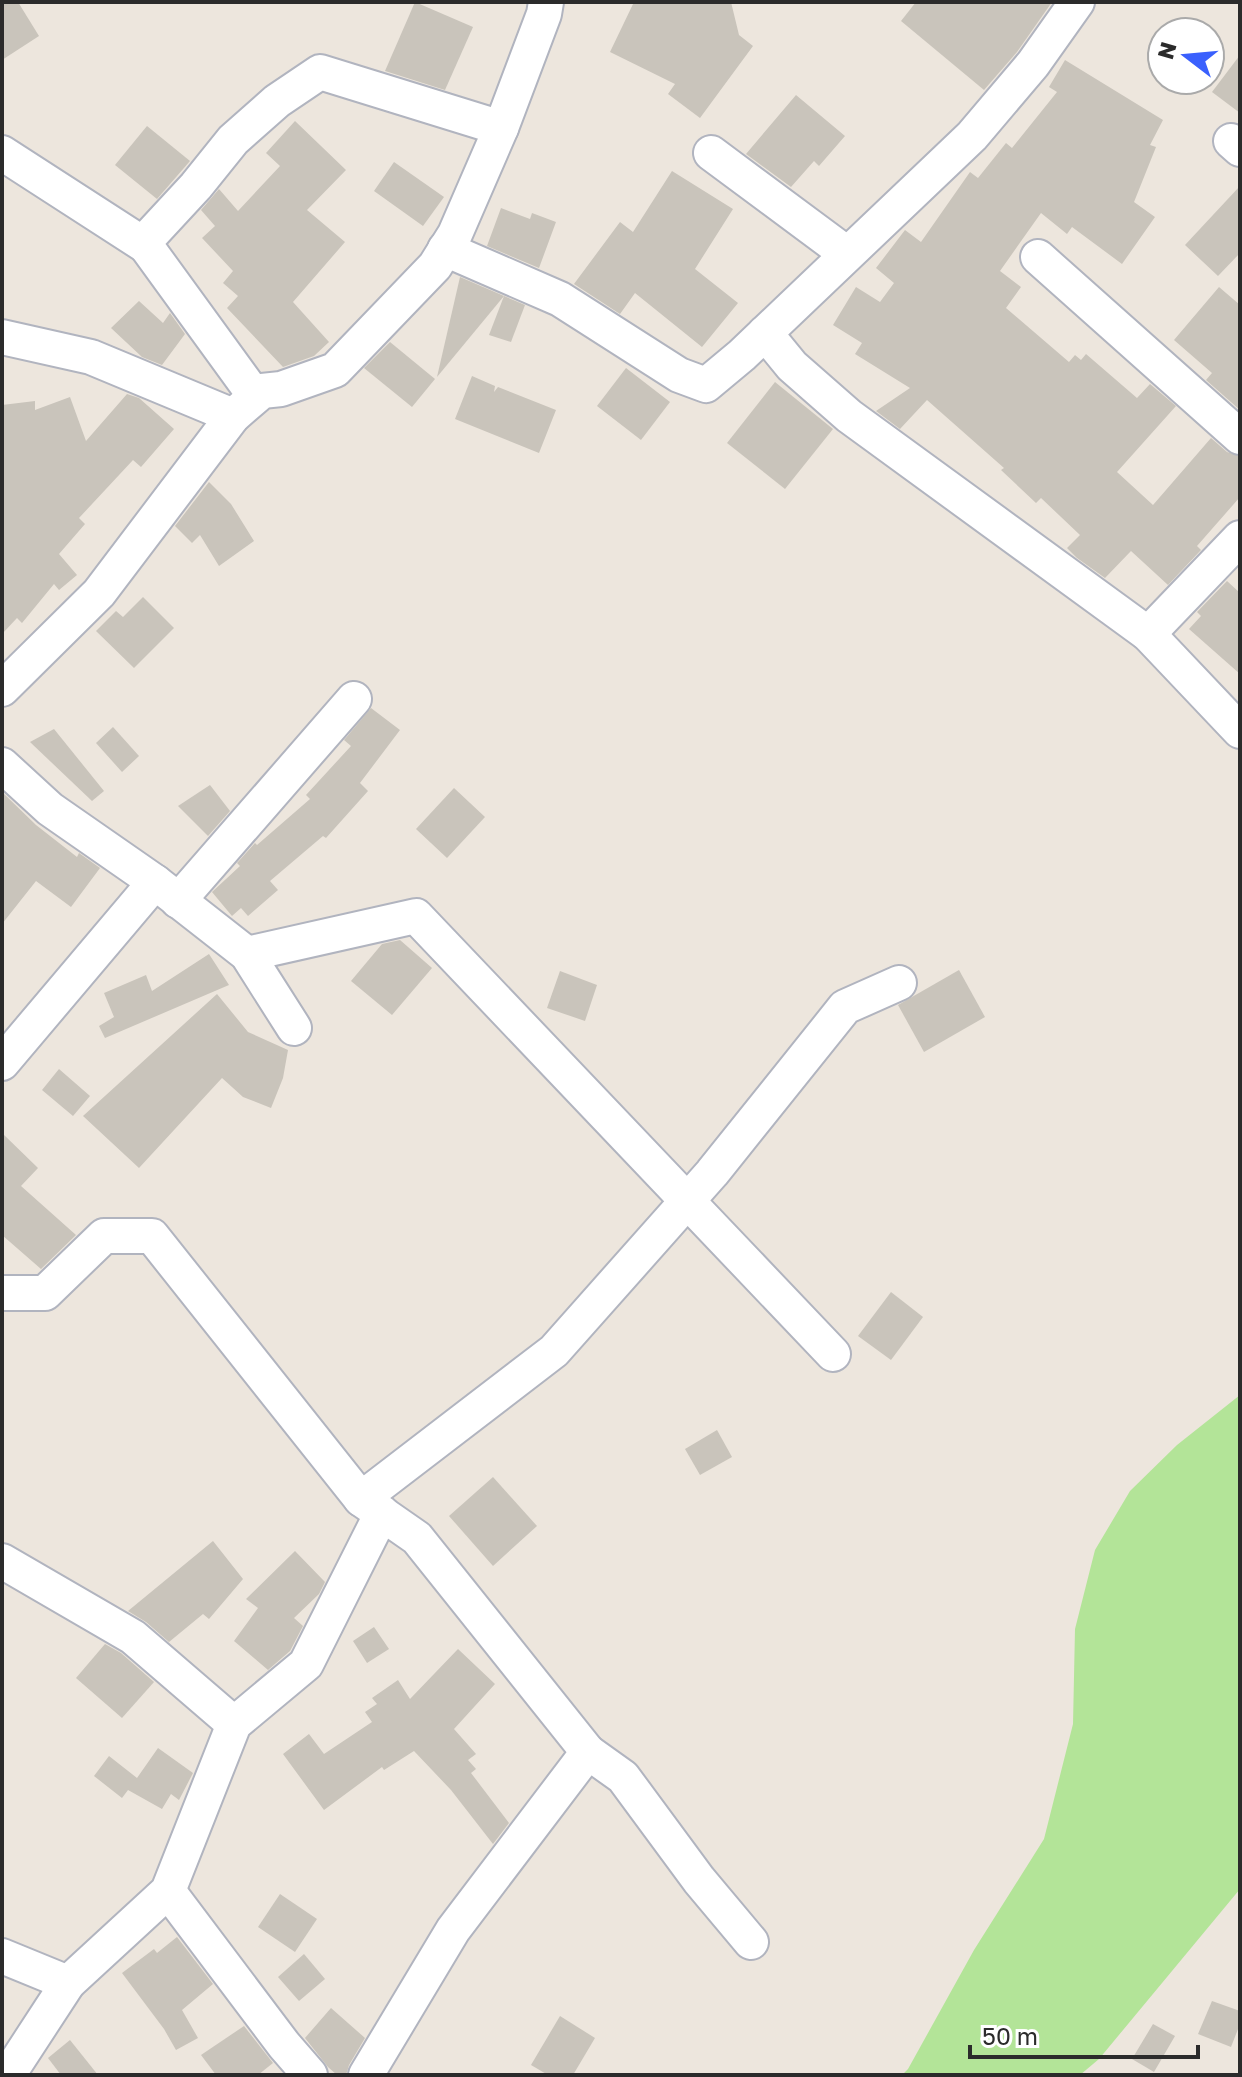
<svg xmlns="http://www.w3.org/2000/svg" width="1242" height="2077" font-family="'Golos Text',sans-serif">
<rect width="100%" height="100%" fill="#ede6dd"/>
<path fill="#b3e498" d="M 1240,1395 L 1240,1889 L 1099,2059 L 1080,2075 L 902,2075 L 908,2069 L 974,1950 L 1044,1839 L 1073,1724 L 1075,1629 L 1095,1550 L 1130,1491 L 1177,1445 Z"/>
<g fill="#c9c4bb">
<path d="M 2,2 L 18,2 L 39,36 L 2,60 Z"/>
<path d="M 415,2 L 473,27 L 445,90 L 385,71 Z"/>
<path d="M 634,2 L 731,2 L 739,35 L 753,46 L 700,118 L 668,94 L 675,84 L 610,52 Z"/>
<path d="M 916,2 L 1052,2 L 1017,52 L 984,90 L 901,21 Z"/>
<path d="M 1240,55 L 1240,113 L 1212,92 Z"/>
<path d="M 1065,60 L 1163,120 L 1150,145 L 1156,147 L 1134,202 L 1155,217 L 1122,264 L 1072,227 L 1067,234 L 1041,213 L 1000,271 L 1021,287 L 1006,308 L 1069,362 L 1075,355 L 1081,360 L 1086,354 L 1137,398 L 1150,384 L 1176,406 L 1117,472 L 1153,505 L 1211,438 L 1227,452 L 1240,456 L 1240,497 L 1197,546 L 1201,550 L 1168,585 L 1131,551 L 1105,578 L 1077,558 L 1067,548 L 1080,535 L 1041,498 L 1036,503 L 1001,470 L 1004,468 L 927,400 L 900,429 L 876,411 L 910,388 L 855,354 L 862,343 L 833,325 L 856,287 L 880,302 L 894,283 L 876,268 L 905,230 L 921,242 L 970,172 L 978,178 L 1006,143 L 1012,148 L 1057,92 L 1049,87 Z"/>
<path d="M 796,95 L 845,136 L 819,166 L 814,161 L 791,187 L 746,154 Z"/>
<path d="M 295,121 L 346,170 L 307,210 L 345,242 L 293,302 L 329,342 L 314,356 L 283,367 L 227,308 L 238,296 L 223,283 L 233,271 L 202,238 L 215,226 L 201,210 L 219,189 L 238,211 L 280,166 L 266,153 Z"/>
<path d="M 147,126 L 190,161 L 157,199 L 115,165 Z"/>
<path d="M 394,162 L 444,197 L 423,226 L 374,191 Z"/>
<path d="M 672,171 L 733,209 L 695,269 L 738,303 L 702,347 L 635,293 L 620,314 L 574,284 L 620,222 L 633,232 Z"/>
<path d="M 1240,186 L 1240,253 L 1218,276 L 1185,245 Z"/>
<path d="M 501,208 L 530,219 L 532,213 L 556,222 L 539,268 L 487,246 Z"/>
<path d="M 460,277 L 504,296 L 437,377 Z"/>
<path d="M 1219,287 L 1240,305 L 1240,410 L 1206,380 L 1212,373 L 1174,340 Z"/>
<path d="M 504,296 L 525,305 L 511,342 L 489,335 Z"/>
<path d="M 139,301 L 163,323 L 170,313 L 185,334 L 162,365 L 142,357 L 111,328 Z"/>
<path d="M 390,342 L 435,379 L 412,407 L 364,368 Z"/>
<path d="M 626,368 L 670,402 L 641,440 L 597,406 Z"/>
<path d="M 472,376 L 495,386 L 494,392 L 498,387 L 556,410 L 539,453 L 455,419 Z"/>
<path d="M 775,382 L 833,429 L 785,489 L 727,443 Z"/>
<path d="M 127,394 L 139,398 L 174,429 L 141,467 L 133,460 L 79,518 L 85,524 L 59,554 L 77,575 L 59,590 L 54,584 L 22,623 L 17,618 L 2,634 L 2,405 L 35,401 L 35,410 L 70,397 L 86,441 Z"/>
<path d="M 209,482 L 231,504 L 254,541 L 219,566 L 200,535 L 192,543 L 175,526 Z"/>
<path d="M 1227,581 L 1240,593 L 1240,674 L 1189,629 L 1201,616 L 1197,612 Z"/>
<path d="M 143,597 L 174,628 L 134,668 L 96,631 L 116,611 L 123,617 Z"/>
<path d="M 371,708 L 400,730 L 360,783 L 368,791 L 326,838 L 323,836 L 270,881 L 278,890 L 248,916 L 241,908 L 232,916 L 212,892 L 240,866 L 237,863 L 255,843 L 257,845 L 310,799 L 306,795 L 351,746 L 344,740 Z"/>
<path d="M 113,727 L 139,756 L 122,772 L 96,743 Z"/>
<path d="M 54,729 L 104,791 L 92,801 L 30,742 Z"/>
<path d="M 210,785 L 230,811 L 208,836 L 178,806 Z"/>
<path d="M 454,788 L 485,817 L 447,858 L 416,829 Z"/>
<path d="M 2,792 L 36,825 L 77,857 L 79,853 L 100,868 L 71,907 L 36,881 L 2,924 Z"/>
<path d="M 400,940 L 432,968 L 392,1015 L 351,981 L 382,944 Z"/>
<path d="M 209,954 L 229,985 L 105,1038 L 99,1026 L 114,1017 L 104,993 L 146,975 L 152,991 Z"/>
<path d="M 959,970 L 985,1017 L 924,1052 L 898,1005 Z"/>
<path d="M 560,971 L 597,985 L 585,1021 L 547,1008 Z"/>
<path d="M 217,994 L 248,1032 L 288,1050 L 283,1078 L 271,1108 L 243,1097 L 222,1078 L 139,1168 L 83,1116 Z"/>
<path d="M 59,1069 L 90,1096 L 73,1116 L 42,1090 Z"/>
<path d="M 2,1133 L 38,1168 L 21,1186 L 76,1235 L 41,1269 L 2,1235 Z"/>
<path d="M 891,1292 L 923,1317 L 891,1360 L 858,1336 Z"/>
<path d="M 717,1430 L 732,1457 L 700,1475 L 685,1449 Z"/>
<path d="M 493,1477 L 537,1526 L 493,1566 L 449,1516 Z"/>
<path d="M 213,1541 L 243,1579 L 209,1619 L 203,1614 L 169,1642 L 146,1622 L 128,1611 Z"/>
<path d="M 295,1551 L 325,1582 L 319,1594 L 294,1618 L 303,1626 L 290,1651 L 268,1670 L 234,1641 L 258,1608 L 246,1599 Z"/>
<path d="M 374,1627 L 389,1649 L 367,1663 L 353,1641 Z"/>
<path d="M 105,1644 L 121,1653 L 154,1682 L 122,1718 L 76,1678 Z"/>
<path d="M 458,1649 L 495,1684 L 454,1729 L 476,1754 L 468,1760 L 476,1769 L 471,1773 L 509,1823 L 493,1844 L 451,1790 L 414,1751 L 384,1770 L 382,1767 L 324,1810 L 283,1754 L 309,1734 L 324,1754 L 372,1722 L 365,1712 L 377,1704 L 372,1698 L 398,1680 L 410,1699 Z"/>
<path d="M 158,1748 L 193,1773 L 179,1800 L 171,1794 L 162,1809 L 128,1790 L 122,1798 L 94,1776 L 109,1756 L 137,1778 Z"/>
<path d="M 280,1894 L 317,1919 L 295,1952 L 258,1927 Z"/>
<path d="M 177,1937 L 213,1984 L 182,2010 L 198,2038 L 176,2050 L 164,2029 L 122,1973 L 154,1949 L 157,1953 Z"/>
<path d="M 304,1954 L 325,1979 L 299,2001 L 278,1977 Z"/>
<path d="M 1212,2001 L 1240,2011 L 1240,2024 L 1231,2047 L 1198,2034 Z"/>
<path d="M 331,2008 L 365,2038 L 349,2065 L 346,2075 L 337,2075 L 328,2067 L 305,2038 Z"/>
<path d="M 560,2016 L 595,2038 L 573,2075 L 548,2075 L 531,2065 Z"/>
<path d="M 1153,2024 L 1175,2036 L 1154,2072 L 1132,2059 Z"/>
<path d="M 244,2026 L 273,2063 L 258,2075 L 216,2075 L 201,2055 Z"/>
<path d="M 70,2040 L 98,2075 L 61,2075 L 48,2058 Z"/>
</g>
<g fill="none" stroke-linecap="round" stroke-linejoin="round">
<g stroke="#b1b4bf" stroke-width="38">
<g id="minor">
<path d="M 1231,141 L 1240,149"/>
<path d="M 2,153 L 146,246"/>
<path d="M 711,153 L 847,254"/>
<path d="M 445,249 L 560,299 L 679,375 L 706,385 L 742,355 L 972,136 L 1033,64 L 1077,2"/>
<path d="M 1038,257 L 1240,437"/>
<path d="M 765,333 L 792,366 L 849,416 L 1148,634 L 1240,731"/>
<path d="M 2,337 L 91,357 L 233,416"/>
<path d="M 255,396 L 146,246 L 146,240 L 196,186 L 233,140 L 277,101 L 320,72 L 501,128"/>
<path d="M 1148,634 L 1240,538"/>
<path d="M 2,689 L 99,593 L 233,416 L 262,391 L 281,389 L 335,370 L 435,266 L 455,234 L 501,128 L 544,14 L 546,2"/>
<path d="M 2,765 L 50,809 L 155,882 L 247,954 L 294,1028"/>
<path d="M 178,901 L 354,699"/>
<path d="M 247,954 L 416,916 L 833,1354"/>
<path d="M 2,1063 L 155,882"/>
<path d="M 2,1293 L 45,1293 L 104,1236 L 152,1236 L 361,1499 L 417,1538 L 588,1752 L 453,1930 L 366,2075"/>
<path d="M 361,1499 L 554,1351 L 712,1173 L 845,1007 L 899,983"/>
<path d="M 2,1561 L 133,1637 L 234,1724"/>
<path d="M 588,1752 L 623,1777 L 699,1880 L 751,1942"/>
<path d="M 168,1891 L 284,2045 L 310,2075"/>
<path d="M 2,1956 L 68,1983"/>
<path d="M 8,2075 L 68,1983 L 168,1891 L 234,1724 L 306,1664 L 382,1513"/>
</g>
</g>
<use href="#minor" stroke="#fff" stroke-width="34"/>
</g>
<rect width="1242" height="2077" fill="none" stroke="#2b2b2b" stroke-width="8"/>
<g transform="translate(1186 56) rotate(286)"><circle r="38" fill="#ffffff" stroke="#aaaaaa" stroke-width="2"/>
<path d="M0-6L14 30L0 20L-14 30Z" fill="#3a60fd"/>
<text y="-12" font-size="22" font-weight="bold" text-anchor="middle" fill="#2b2b2b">N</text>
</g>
<path d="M970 2045v12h228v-12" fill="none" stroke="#2b2b2b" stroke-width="4"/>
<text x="982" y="2045" font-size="24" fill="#2b2b2b" stroke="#ffffff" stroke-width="6" paint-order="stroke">50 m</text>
</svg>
